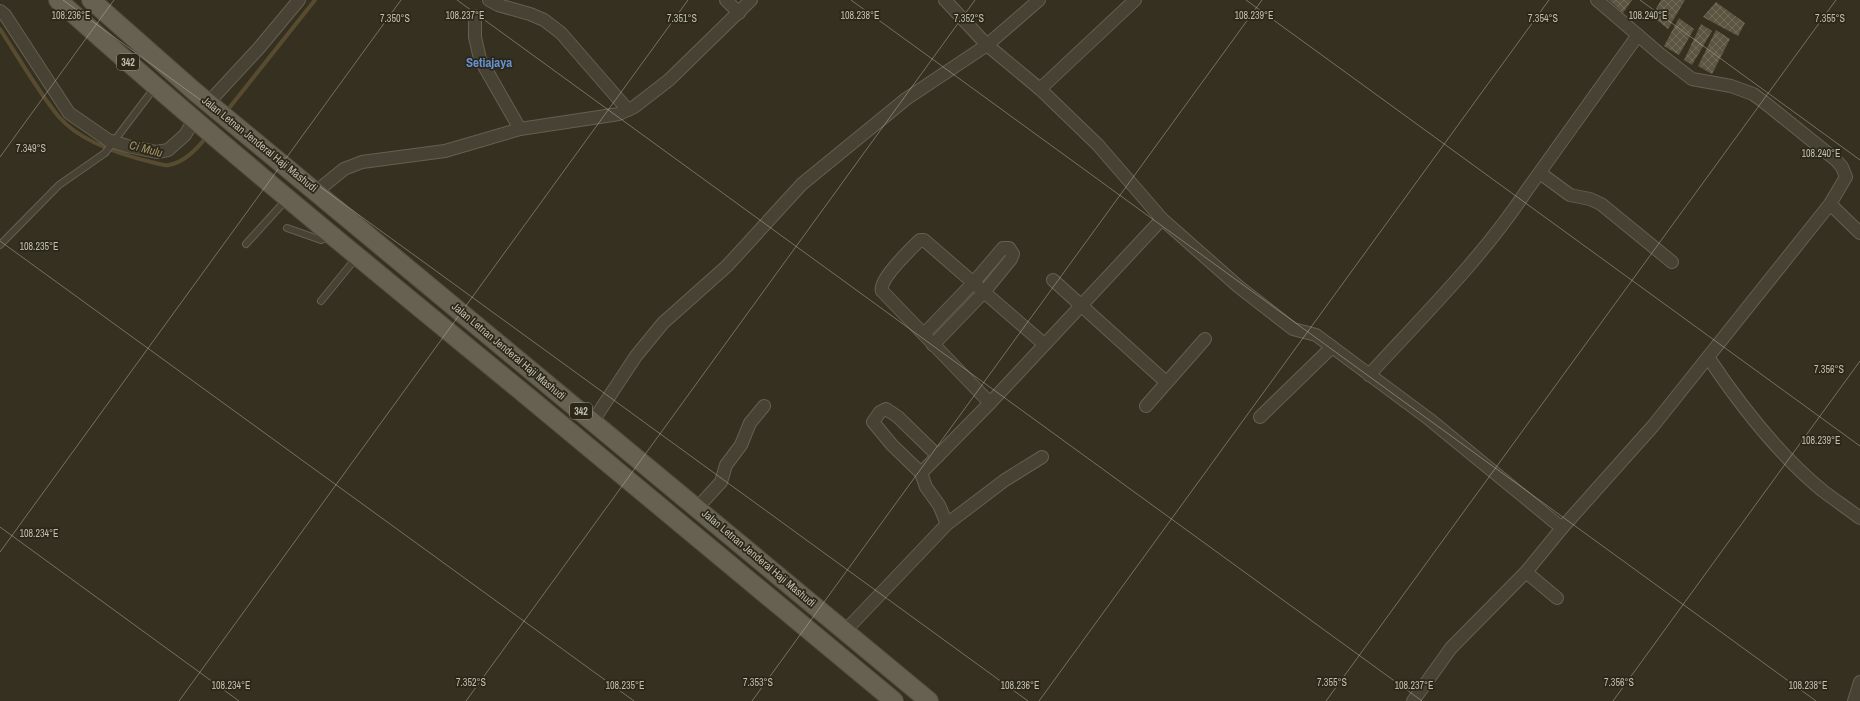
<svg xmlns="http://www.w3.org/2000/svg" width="1860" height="701" font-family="'Archivo Narrow',sans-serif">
<defs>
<pattern id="building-cross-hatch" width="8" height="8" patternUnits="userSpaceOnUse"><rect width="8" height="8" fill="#5b5541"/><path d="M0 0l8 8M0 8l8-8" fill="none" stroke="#716c5a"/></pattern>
</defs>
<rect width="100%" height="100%" fill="#363020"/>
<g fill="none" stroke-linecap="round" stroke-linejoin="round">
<g stroke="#574c2f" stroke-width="4">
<path d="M 0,29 C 19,58 37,90 59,117 C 80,141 122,155 151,162 C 157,163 164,166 169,165 C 185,162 198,148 207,136"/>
<path d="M 226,112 L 315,0"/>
</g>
</g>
<g fill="url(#building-cross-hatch)">
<path d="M 1609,0 L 1632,0 L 1623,13 Z"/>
<path d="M 1661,0 L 1685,0 L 1668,29 L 1652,16 Z"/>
<path d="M 1716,2 L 1745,23 L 1738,36 L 1703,17 Z"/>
<path d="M 1679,18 L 1694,29 L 1679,55 L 1664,46 Z"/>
<path d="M 1701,24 L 1712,31 L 1692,65 L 1684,60 Z"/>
<path d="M 1716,30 L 1730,39 L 1712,74 L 1698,66 Z"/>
</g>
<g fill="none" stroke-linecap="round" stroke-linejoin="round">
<g stroke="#646051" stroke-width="8">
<g id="lane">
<path d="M 287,228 L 321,240 L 330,237"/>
<path d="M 246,244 L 286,200"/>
<path d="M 0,245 L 59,185 L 105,153 L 155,87"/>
<path d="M 321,301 L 356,258"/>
</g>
</g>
<g stroke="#646051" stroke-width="14">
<g id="street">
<path d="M 489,0 L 498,5 L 530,14 L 544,20 L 561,33 L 628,110"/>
<path d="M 726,0 L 739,13"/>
<path d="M 945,0 L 987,45 L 1040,89 L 1098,145 L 1162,219 L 1239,287 L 1293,329 L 1316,335 L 1429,419 L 1562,528"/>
<path d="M 0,11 L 5,15 L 69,113 L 108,140 L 127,146 L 157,152 L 168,150 L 185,135 L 194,120"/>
<path d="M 475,16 L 475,37 L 480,59 L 520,129"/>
<path d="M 1040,89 L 1135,0"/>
<path d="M 209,102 L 259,48 L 299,0"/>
<path d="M 1540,173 L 1570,195 L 1590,199 L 1601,204 L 1672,262"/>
<path d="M 317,191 L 344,169 L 362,162 L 445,151 L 520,129 L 619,114 L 634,107 L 669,80 L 751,0"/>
<path d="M 1830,204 L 1860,233"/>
<path d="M 1053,280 L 1166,382"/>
<path d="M 924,334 L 974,282 L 1003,248 L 1009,248 L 1013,254 L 1011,259 L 984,292 L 933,345"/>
<path d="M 1708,357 C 1740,405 1778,454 1823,491 C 1835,500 1848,509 1860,518"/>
<path d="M 1369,375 C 1424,315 1482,258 1527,190 L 1638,35"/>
<path d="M 990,403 L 882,291 C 877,281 912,248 920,240 L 924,240 L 1044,344"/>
<path d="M 1146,406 L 1205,339"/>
<path d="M 1260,417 L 1332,347"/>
<path d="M 593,421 L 636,356 L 663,323 L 727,266 L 802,184 L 906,99 L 987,45 L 1039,0"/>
<path d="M 921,473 L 990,403 L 1162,219"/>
<path d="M 698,507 L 721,482 L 726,465 L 741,445 L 750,423 L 764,406"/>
<path d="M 947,524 L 1005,480 L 1042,457"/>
<path d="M 1526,572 L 1557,598"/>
<path d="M 846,630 L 947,524 L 939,505 L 926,487 L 921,473 L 892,445 L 873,422 L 880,412 L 886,409 L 898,417 L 938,456"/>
<path d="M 1413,701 L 1451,648 L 1526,572 L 1562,528 L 1653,426 L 1830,204 L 1846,177 L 1842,167 L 1836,160 L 1764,102 L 1753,94 L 1731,86 L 1692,79 L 1661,55 L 1597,0"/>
<path d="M 1854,701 L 1860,682"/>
</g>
</g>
<g stroke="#504c3d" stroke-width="20">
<g id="primary">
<path d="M 58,0 C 210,137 369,266 527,396 C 650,497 772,599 894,701"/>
<path d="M 91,0 L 194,91 L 929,701"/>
</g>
</g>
<use href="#lane" stroke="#474234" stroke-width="6"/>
<use href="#street" stroke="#474234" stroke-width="12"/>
<use href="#primary" stroke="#676151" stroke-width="18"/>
</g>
<path fill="none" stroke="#c3bfae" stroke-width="1" stroke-opacity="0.45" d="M 63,0 L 1028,701M 457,0 L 1422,701M 851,0 L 1816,701M 1246,0 L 1860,446M 1640,0 L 1860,160M 0,157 L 114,0M 0,241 L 634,701M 0,527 L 239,701M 0,552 L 401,0M 179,701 L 688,0M 466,701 L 975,0M 752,701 L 1262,0M 1039,701 L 1549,0M 1326,701 L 1836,0M 1613,701 L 1860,361"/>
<g text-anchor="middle" stroke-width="3.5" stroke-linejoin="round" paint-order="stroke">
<g fill="#2b2719" stroke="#959181" stroke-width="1">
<rect x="117" y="54" width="22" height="16" rx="3"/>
<rect x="570" y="403" width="22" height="16" rx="3"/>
</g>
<g font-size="10" font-weight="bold" fill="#c3bfae">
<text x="128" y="66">342</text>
<text x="581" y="415">342</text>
</g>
<g font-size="11" fill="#c3bfae" stroke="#2b2719">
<text transform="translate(260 144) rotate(39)" y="4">Jalan Letnan Jenderal Haji Mashudi</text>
<text transform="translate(509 351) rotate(40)" y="4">Jalan Letnan Jenderal Haji Mashudi</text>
<text transform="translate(759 558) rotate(40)" y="4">Jalan Letnan Jenderal Haji Mashudi</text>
</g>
<g font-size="12" font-style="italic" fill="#a29367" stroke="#2b2719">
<text transform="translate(146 149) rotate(15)" y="4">Ci Mulu</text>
</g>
<g font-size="13" font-weight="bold" fill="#6590d1" stroke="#2b2719">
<text x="489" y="67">Setiajaya</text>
</g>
</g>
<g font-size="10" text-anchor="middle" fill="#c3bfae" stroke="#2b2719" stroke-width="3.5" stroke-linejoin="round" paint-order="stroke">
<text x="1648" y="19">108.240°E</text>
<text x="71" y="19">108.236°E</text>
<text x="465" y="19">108.237°E</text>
<text x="860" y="19">108.238°E</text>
<text x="1254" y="19">108.239°E</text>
<text x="395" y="22">7.350°S</text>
<text x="682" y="22">7.351°S</text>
<text x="969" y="22">7.352°S</text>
<text x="1543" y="22">7.354°S</text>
<text x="1830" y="22">7.355°S</text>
<text x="31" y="152">7.349°S</text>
<text x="1821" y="157">108.240°E</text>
<text x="39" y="250">108.235°E</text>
<text x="1829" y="373">7.356°S</text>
<text x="1821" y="444">108.239°E</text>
<text x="39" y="537">108.234°E</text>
<text x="471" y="686">7.352°S</text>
<text x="758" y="686">7.353°S</text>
<text x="1332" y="686">7.355°S</text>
<text x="1619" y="686">7.356°S</text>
<text x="231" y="689">108.234°E</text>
<text x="625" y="689">108.235°E</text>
<text x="1020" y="689">108.236°E</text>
<text x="1414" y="689">108.237°E</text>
<text x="1808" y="689">108.238°E</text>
</g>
</svg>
